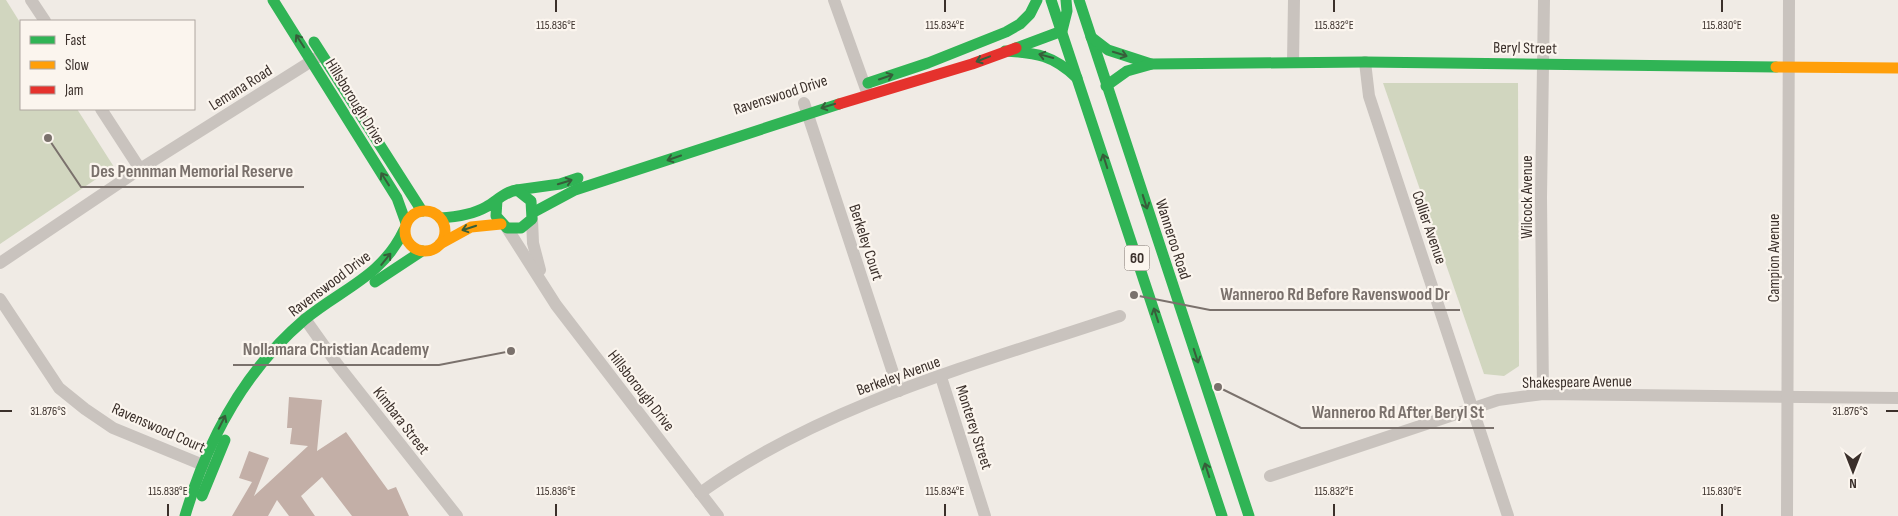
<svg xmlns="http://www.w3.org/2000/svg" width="1898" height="516" font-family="'Sofia Sans Condensed',sans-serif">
<rect width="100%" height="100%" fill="#f0ebe5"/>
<g fill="#d1d6bf">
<path d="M 0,0 L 6,0 L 21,24 L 21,109 L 77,109 L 114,167 L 0,244 Z"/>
<path d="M 1383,83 L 1518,83 L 1519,366 L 1504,376 L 1484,374 Z"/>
</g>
<path fill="#c3afa7" d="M 289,397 L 322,400 L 317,451 L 346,432 L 388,490 L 396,487 L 409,516 L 352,516 L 322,477 L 301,496 L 315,516 L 289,516 L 277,500 L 268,516 L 232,516 L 252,482 L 239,478 L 249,451 L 269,458 L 254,496 L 308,446 L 290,444 L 292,428 L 287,428 Z"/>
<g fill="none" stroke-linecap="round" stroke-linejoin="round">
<g stroke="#c9c3be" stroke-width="12">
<path d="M 31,0 L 45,21"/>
<path d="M 834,0 L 867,92"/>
<path d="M 1293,62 L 1294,0"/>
<path d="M 1365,62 L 1369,96 L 1508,516"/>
<path d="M 804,103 L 899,391"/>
<path d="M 101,109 L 140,169"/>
<path d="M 532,219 L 533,243 L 540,270"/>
<path d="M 507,228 L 556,305 L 718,516"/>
<path d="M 0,263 L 140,169 L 318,57"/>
<path d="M 0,299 L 59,388 L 85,409 L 113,428 L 208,467"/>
<path d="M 305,319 L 337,364 L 457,516"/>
<path d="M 941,377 L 985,516"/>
<path d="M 1543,394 L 1541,197 L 1544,0"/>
<path d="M 1270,476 L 1498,400 L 1543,394 L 1898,398"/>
<path d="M 700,493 C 824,404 977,364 1120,316"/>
<path d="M 1787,516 L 1789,0"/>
</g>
<g stroke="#30b455" stroke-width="11">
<path d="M 273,0 L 397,198 L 406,223"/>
<path d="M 1051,0 L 1222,516"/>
<path d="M 1079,0 L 1249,516"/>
<path d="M 1091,37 L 1108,50 L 1151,64"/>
<path d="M 314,42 L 422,211"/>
<path d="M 1016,48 L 1062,31 L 1067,11 L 1066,0"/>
<path d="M 1005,51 C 1037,53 1053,55 1077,78"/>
<path d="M 868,83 L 928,63 L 1006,32 L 1020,24 L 1030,14 L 1037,0"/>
<path d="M 1106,86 L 1127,71 L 1152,64 L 1365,62 L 1776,67"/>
<path d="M 517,190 L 560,184 L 578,178"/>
<path d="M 534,212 L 575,190 L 839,104"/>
<path d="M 440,218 C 456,217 472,215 486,207 C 497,201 504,192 517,190 L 531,201 L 532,219 L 521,228 L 507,228 L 496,216 L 497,200"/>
<path d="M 375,282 L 422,251"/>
<path d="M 202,496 L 225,440"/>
<path d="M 185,516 C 207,441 243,372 304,320 C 341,289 382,277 404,230"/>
</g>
<g stroke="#ff9f0a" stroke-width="11">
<path d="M 1776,67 L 1898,68"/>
<circle cx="425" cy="231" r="20"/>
<path d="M 440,244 L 471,227 L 501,224"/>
</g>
<path stroke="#e5322d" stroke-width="11" d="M 839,104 L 972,64 L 1016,48"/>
</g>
<defs><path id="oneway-shaft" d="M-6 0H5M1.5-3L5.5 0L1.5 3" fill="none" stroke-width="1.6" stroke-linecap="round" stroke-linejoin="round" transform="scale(1.25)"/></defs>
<g stroke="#375e3a">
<use href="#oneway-shaft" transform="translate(300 41) rotate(-123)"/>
<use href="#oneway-shaft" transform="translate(1120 54) rotate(17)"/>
<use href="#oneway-shaft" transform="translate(1046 56) rotate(-165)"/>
<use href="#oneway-shaft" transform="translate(983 59) rotate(159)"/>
<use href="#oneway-shaft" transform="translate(886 77) rotate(-19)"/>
<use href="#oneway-shaft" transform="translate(828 106) rotate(163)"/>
<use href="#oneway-shaft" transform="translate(674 158) rotate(161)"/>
<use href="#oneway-shaft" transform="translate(1105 161) rotate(-108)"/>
<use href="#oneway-shaft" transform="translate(385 179) rotate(-122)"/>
<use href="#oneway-shaft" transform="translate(565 182) rotate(-17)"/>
<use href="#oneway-shaft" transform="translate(1145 202) rotate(72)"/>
<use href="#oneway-shaft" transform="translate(469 228) rotate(162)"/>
<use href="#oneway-shaft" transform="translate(386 259) rotate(-51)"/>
<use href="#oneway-shaft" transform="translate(1156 315) rotate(-108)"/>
<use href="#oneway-shaft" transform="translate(1196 356) rotate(72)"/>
<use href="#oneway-shaft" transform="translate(222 422) rotate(-63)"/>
<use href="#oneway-shaft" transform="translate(1207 470) rotate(-108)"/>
</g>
<path fill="none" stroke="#3b302b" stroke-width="2" d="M 556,0 L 556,12M 945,0 L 945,12M 1334,0 L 1334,12M 1722,0 L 1722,12M 0,411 L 12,411M 1886,411 L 1898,411M 168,504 L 168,516M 556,504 L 556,516M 945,504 L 945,516M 1334,504 L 1334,516M 1722,504 L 1722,516"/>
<g text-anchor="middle" stroke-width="4.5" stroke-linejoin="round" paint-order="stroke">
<rect fill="#fbf5ee" stroke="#756b66" stroke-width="1" x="1124.5" y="245.5" width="25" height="25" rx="4"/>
<g font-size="15" font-weight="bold" fill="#3b302b">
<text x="1137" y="263">60</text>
</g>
<g font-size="16" fill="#3b302b" stroke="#fbf5ee">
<text transform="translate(1525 47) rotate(1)" y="6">Beryl Street</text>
<text transform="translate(240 87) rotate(-32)" y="6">Lemana Road</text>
<text transform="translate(780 94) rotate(-18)" y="6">Ravenswood Drive</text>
<text transform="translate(356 101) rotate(58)" y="6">Hillsborough Drive</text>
<text transform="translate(1526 197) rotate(-90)" y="6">Wilcock Avenue</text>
<text transform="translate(1430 227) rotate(71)" y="6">Collier Avenue</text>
<text transform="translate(1174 239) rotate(72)" y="6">Wanneroo Road</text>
<text transform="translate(867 242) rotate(72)" y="6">Berkeley Court</text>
<text transform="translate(1773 258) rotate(-90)" y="6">Campion Avenue</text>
<text transform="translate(329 283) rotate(-37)" y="6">Ravenswood Drive</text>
<text transform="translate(898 375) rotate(-20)" y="6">Berkeley Avenue</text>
<text transform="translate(1577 381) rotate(-1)" y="6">Shakespeare Avenue</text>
<text transform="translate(642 390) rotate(52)" y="6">Hillsborough Drive</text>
<text transform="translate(402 420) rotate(52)" y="6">Kimbara Street</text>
<text transform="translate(159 427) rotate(24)" y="6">Ravenswood Court</text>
<text transform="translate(975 427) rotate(72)" y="6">Monterey Street</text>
</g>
</g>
<g font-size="12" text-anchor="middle" fill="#3b302b" stroke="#fbf5ee" stroke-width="4.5" stroke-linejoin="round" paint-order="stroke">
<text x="556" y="29">115.836°E</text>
<text x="945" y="29">115.834°E</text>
<text x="1334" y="29">115.832°E</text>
<text x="1722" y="29">115.830°E</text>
<text x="1850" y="415">31.876°S</text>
<text x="48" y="415">31.876°S</text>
<text x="168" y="495">115.838°E</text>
<text x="556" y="495">115.836°E</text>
<text x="945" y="495">115.834°E</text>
<text x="1334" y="495">115.832°E</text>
<text x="1722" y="495">115.830°E</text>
</g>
<path fill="none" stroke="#7a716c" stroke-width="2" d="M48 138L81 187H304M1134 295L1210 310H1460M511 351L439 365H233M1218 387L1301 428H1494"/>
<g fill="#7a716c" stroke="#fbf5ee" stroke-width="2">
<circle cx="48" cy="138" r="5"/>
<circle cx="1134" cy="295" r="5"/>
<circle cx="511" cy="351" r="5"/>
<circle cx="1218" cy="387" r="5"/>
</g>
<g font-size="18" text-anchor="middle" font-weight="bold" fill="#7a716c" stroke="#fbf5ee" stroke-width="4.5" stroke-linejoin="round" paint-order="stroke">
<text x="192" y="177">Des Pennman Memorial Reserve</text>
<text x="1335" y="300">Wanneroo Rd Before Ravenswood Dr</text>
<text x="336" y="355">Nollamara Christian Academy</text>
<text x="1398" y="418">Wanneroo Rd After Beryl St</text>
</g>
<rect x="20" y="20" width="175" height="90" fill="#fbf5ee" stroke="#aea6a0"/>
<rect x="30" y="36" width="25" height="8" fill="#30b455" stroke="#aea6a0"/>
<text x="65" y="45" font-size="15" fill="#3b302b">Fast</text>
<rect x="30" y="61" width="25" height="8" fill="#ff9f0a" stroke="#aea6a0"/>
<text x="65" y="70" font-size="15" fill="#3b302b">Slow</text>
<rect x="30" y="86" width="25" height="8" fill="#e5322d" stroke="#aea6a0"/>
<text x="65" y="95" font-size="15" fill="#3b302b">Jam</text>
<g transform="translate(1853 471) rotate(180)" stroke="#fbf5ee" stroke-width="4" paint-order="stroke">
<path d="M0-4L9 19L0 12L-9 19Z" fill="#3b302b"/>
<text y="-8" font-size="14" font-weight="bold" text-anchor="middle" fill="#3b302b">N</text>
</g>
</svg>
